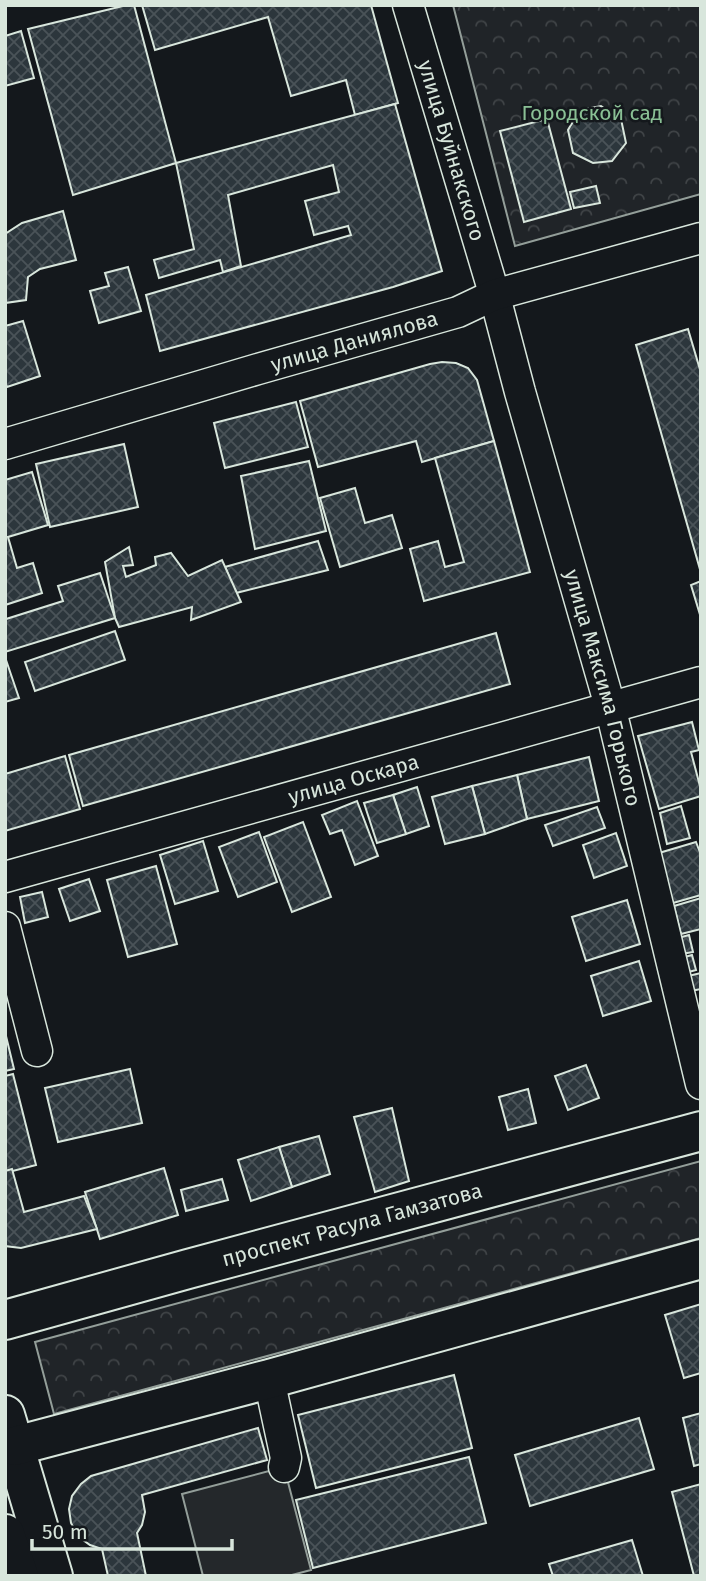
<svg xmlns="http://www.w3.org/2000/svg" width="706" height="1581" font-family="'Fira Sans',sans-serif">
<defs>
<pattern id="forest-crowns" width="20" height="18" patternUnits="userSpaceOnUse" patternTransform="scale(1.75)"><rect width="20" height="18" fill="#202428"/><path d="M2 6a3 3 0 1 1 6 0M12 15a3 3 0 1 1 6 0" fill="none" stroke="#404447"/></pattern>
<pattern id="building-cross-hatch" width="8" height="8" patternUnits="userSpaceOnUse" patternTransform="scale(1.75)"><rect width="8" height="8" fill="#2c363c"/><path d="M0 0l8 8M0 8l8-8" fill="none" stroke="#4a5358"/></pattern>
</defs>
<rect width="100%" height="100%" fill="#14181c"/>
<g fill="url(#forest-crowns)" stroke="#939e99" stroke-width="2">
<path d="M 453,5 L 701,5 L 701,194 L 515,246 Z"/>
<path d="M 701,1161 L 701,1238 L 54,1414 L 35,1342 Z"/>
</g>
<path fill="#24282b" stroke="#939e99" stroke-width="2" d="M 284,1467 L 311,1570 L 288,1576 L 203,1576 L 182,1494 Z"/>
<g fill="url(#building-cross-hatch)" stroke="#d8e6dc" stroke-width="2">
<path d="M 127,5 L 134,5 L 176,163 L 73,195 L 28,29 Z"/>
<path d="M 142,5 L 371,5 L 398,103 L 355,115 L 346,80 L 291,96 L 268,17 L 155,50 Z"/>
<path d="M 21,31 L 34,78 L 5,86 L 5,36 Z"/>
<path d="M 395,104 L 442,271 L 393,287 L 160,351 L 146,295 L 351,235 L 348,226 L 314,235 L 305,201 L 339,192 L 333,165 L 228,195 L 241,266 L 223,272 L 220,260 L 159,278 L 154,260 L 194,249 L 176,163 Z"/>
<path d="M 601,106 L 621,119 L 626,143 L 612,161 L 593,163 L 573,153 L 568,130 L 580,110 Z"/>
<path d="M 547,119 L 571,209 L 524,222 L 500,131 Z"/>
<path d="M 596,186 L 600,203 L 574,208 L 570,192 Z"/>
<path d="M 63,211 L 76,260 L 40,269 L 28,277 L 26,300 L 5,303 L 5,234 L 22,223 Z"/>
<path d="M 128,267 L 141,311 L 99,323 L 90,291 L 109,286 L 105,273 Z"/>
<path d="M 23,321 L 40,376 L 7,387 L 5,382 L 5,326 Z"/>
<path d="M 688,329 L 701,373 L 701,573 L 636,345 Z"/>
<path d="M 442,362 L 456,363 L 468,368 L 477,380 L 494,441 L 422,462 L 416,441 L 318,467 L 300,401 L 430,364 Z"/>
<path d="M 296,402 L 308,447 L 225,468 L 214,423 Z"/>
<path d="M 494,441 L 530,572 L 424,601 L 410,549 L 438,541 L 445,567 L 464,562 L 435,458 Z"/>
<path d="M 124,444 L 138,507 L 50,527 L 36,464 Z"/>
<path d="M 309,461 L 326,531 L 255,549 L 241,476 Z"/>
<path d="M 32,472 L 48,525 L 8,537 L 17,568 L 33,563 L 42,593 L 5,605 L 5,480 Z"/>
<path d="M 355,488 L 365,523 L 392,515 L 402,548 L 340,567 L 320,498 Z"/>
<path d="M 318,541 L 328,570 L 236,593 L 225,567 Z"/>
<path d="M 129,547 L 133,565 L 123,566 L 126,577 L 156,565 L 155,557 L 171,553 L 188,576 L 222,560 L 241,602 L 191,620 L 192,607 L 119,627 L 115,618 L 105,562 Z"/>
<path d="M 100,573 L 115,618 L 5,652 L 5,618 L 6,619 L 63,601 L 58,586 Z"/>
<path d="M 701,581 L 701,618 L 691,585 Z"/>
<path d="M 115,631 L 125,660 L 35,691 L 25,662 Z"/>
<path d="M 496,633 L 510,684 L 83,806 L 69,755 Z"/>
<path d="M 5,657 L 19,698 L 5,702 Z"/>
<path d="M 692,722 L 699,750 L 691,752 L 701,790 L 701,796 L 659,809 L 638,736 Z"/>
<path d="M 65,756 L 80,809 L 5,831 L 5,774 Z"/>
<path d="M 589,757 L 599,801 L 527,819 L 517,775 Z"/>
<path d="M 517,775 L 527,819 L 485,834 L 472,786 Z"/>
<path d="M 472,786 L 485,834 L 445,844 L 432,797 Z"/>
<path d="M 417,787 L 429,826 L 406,834 L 393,795 Z"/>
<path d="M 393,795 L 406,834 L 377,843 L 364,803 Z"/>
<path d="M 357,801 L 378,856 L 355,865 L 342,830 L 330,834 L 322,815 Z"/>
<path d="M 681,806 L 690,838 L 667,844 L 660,813 Z"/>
<path d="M 597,807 L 605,828 L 553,846 L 545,825 Z"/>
<path d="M 303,822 L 331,897 L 292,912 L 264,837 Z"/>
<path d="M 259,832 L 277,882 L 238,897 L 219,847 Z"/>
<path d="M 616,833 L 627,866 L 594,878 L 583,845 Z"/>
<path d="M 203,841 L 218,891 L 175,904 L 160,855 Z"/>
<path d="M 696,842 L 701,855 L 701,895 L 673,903 L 659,853 Z"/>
<path d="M 156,866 L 177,944 L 128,957 L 107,880 Z"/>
<path d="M 89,879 L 100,911 L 70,921 L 59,889 Z"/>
<path d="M 42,892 L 48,917 L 25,923 L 20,897 Z"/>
<path d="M 701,898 L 701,929 L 681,934 L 674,906 Z"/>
<path d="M 627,900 L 640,944 L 586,961 L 572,917 Z"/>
<path d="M 689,935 L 693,952 L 681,954 L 678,938 Z"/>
<path d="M 692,955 L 696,970 L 685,973 L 681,958 Z"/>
<path d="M 639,961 L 651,1001 L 603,1016 L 591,976 Z"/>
<path d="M 701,973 L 701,989 L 691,991 L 688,976 Z"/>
<path d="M 5,1032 L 14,1069 L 5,1071 Z"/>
<path d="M 586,1065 L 599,1098 L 568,1110 L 555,1076 Z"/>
<path d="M 130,1069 L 142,1123 L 58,1142 L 45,1088 Z"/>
<path d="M 13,1074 L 36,1165 L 5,1173 L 5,1076 Z"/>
<path d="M 528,1089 L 536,1123 L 508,1130 L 499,1097 Z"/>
<path d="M 392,1108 L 409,1181 L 375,1192 L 354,1117 Z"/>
<path d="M 319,1136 L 330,1174 L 292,1187 L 279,1147 Z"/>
<path d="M 279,1147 L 292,1187 L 251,1201 L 238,1160 Z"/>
<path d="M 164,1168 L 178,1215 L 100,1239 L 85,1192 Z"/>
<path d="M 12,1169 L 24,1212 L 84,1196 L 97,1229 L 21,1248 L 5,1246 L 5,1171 Z"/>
<path d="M 222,1179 L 228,1200 L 186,1211 L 181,1190 Z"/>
<path d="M 701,1304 L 701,1373 L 684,1378 L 665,1315 Z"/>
<path d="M 454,1375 L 472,1448 L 316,1488 L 298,1415 Z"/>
<path d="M 701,1413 L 701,1464 L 694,1466 L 683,1418 Z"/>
<path d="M 639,1418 L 654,1469 L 530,1506 L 515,1455 Z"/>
<path d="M 258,1428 L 267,1460 L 142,1495 L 145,1512 L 142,1525 L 137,1533 L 146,1576 L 108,1576 L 102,1549 L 90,1545 L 79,1537 L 71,1523 L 69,1509 L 72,1496 L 81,1484 L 91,1476 Z"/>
<path d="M 469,1457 L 486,1523 L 313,1568 L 296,1500 Z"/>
<path d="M 701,1484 L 701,1576 L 694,1576 L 672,1492 Z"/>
<path d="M 632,1540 L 643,1576 L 553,1576 L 549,1564 Z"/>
</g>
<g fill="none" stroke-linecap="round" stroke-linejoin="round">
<g stroke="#d8e6dc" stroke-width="33">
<g id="minor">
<path id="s1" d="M 408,5 L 494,293 L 520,392 L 610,706 L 701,1084"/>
<path id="s2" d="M 5,444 L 258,369 L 458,312 L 494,295 L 701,238"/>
<path id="s3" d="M 5,877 L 701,682"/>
<path d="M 5,927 L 37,1051"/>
<path d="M 269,1379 L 286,1458 L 284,1467"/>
</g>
</g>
<g stroke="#d8e6dc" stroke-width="42">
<g id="major">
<path id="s4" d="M 5,1320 L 188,1269 L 701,1131"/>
<path d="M 5,1415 L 53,1576"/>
<path d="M 15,1446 L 269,1379 L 701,1259"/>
<path d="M 5,1534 L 19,1576"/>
</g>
</g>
<use href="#minor" stroke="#14181c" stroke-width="30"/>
<use href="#major" stroke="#14181c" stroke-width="38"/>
</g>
<g text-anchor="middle" stroke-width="5" stroke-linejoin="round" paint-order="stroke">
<g font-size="21" fill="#8ac095" stroke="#14181c">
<text x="592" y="120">Городской сад</text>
</g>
<g font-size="21" fill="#d8e6dc" stroke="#14181c">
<text dy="7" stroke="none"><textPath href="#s1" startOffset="152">улица Буйнакского</textPath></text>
<text dy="7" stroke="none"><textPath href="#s2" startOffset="364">улица Даниялова</textPath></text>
<text dy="7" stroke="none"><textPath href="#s1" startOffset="710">улица Максима Горького</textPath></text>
<text dy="7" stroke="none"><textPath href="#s3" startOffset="362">улица Оскара</textPath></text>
<text dy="7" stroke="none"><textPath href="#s4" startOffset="360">проспект Расула Гамзатова</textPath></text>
</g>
</g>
<rect width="706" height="1581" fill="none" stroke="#d8e6dc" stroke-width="14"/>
<path d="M32 1539v10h200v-10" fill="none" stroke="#d8e6dc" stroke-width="3.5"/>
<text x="42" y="1539" font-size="21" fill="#d8e6dc" stroke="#14181c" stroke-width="5" paint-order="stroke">50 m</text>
</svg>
